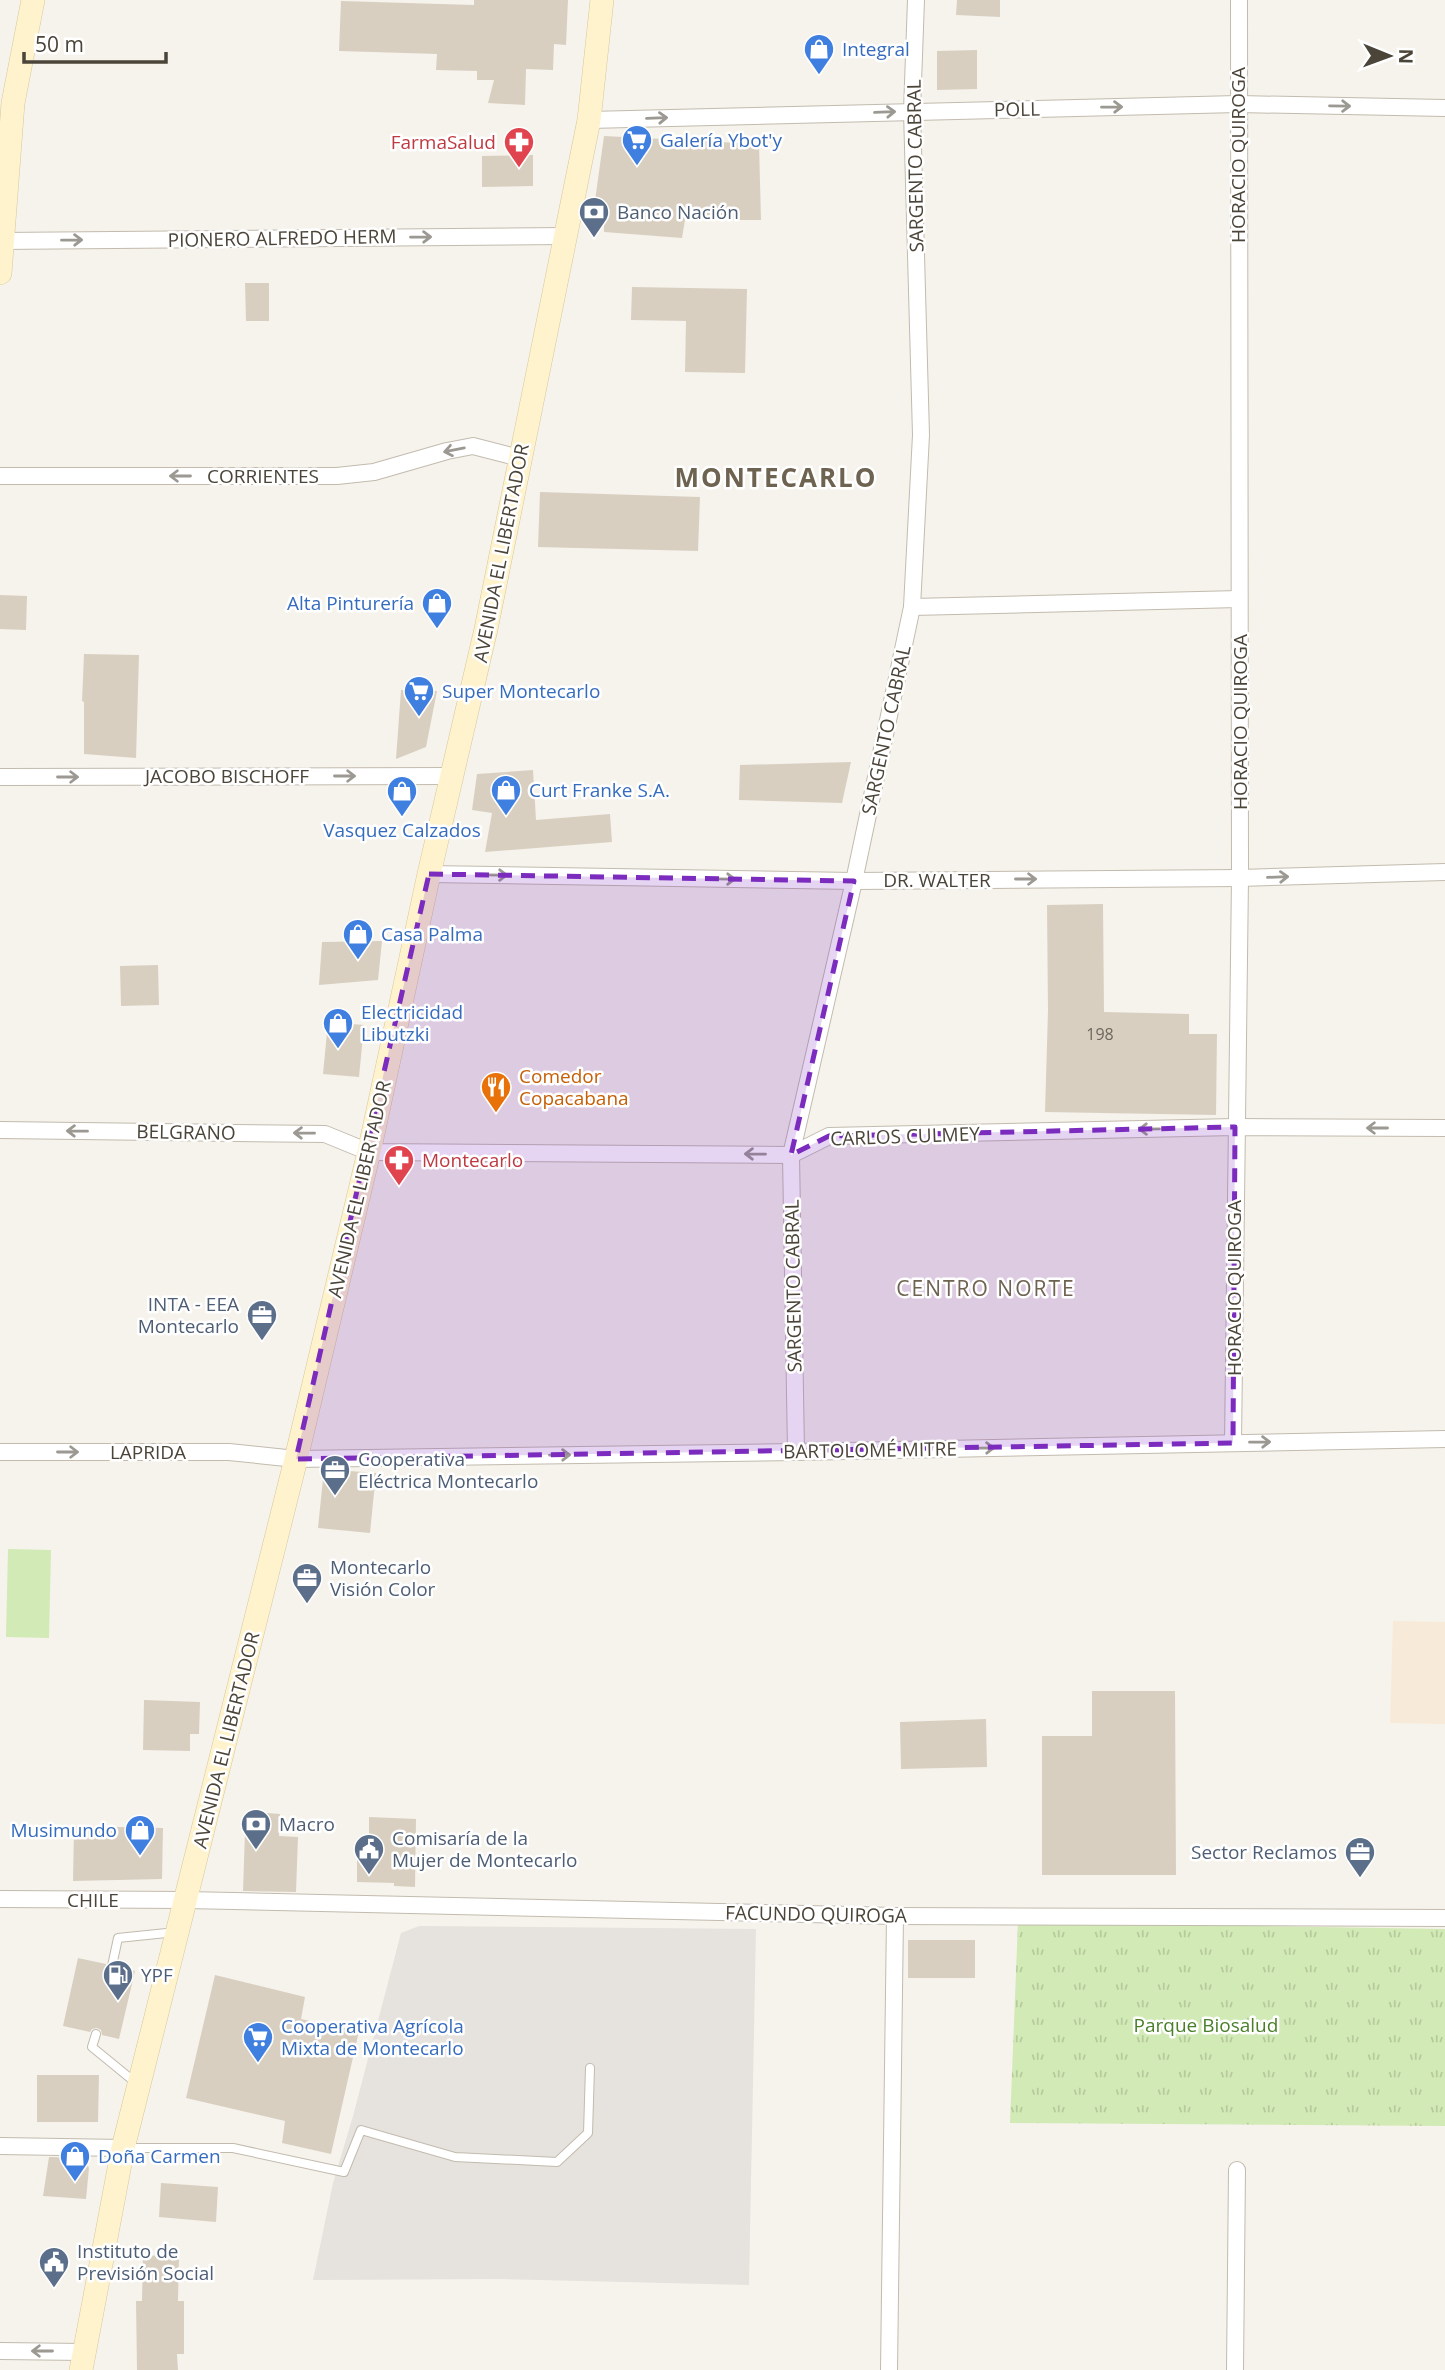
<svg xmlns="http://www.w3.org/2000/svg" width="1445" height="2370" font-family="'Open Sans',sans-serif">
<defs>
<pattern id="grass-tufts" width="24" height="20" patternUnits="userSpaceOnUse" patternTransform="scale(1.75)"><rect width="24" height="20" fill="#d2eab5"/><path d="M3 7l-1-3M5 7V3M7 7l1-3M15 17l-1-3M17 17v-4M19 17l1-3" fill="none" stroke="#b6ca9c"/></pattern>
</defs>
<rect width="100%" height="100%" fill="#f6f3ec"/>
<path fill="#f7ead8" d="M 1393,1621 L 1445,1622 L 1445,1724 L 1390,1723 Z"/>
<path fill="#e6e2dd" d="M 419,1926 L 756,1929 L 749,2285 L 498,2279 L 313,2280 L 333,2183 L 353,2116 L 401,1933 Z"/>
<path fill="url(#grass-tufts)" d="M 1018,1922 L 1445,1929 L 1445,2126 L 1010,2123 Z"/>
<path fill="#d2eab5" d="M 8,1549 L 51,1550 L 49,1638 L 6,1637 Z"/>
<g fill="#d8cfc1">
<path d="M 474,0 L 568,0 L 566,45 L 554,44 L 553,70 L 526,69 L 525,105 L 488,103 L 494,80 L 477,80 L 477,71 L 436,70 L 437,54 L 339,51 L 341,1 L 474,5 Z"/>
<path d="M 957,0 L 1000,0 L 1000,17 L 956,15 Z"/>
<path d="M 977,50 L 977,89 L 937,90 L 937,51 Z"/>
<path d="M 604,136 L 759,144 L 761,220 L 685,220 L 682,238 L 604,232 L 604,216 L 593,215 Z"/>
<path d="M 533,155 L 533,186 L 482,187 L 482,156 Z"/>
<path d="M 245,283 L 269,283 L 269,321 L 246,321 Z"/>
<path d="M 632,287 L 747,289 L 745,373 L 685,372 L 686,321 L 631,320 Z"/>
<path d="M 540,492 L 700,497 L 698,551 L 538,547 Z"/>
<path d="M 0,595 L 27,596 L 26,630 L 0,629 Z"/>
<path d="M 84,654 L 139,655 L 136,758 L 84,754 L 84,702 L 82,701 Z"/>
<path d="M 401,690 L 437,691 L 426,747 L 396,759 Z"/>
<path d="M 851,762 L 842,803 L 739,800 L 740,765 Z"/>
<path d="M 533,770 L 536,820 L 610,814 L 612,842 L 485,852 L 492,813 L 472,810 L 477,774 Z"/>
<path d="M 1103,904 L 1104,1012 L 1189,1014 L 1189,1034 L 1217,1034 L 1216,1115 L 1045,1112 L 1048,1011 L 1047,905 Z"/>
<path d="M 382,941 L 378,980 L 319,985 L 322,942 Z"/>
<path d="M 158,965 L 159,1005 L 121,1006 L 120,966 Z"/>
<path d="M 328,1022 L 364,1025 L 359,1077 L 323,1074 Z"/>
<path d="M 324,1469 L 376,1473 L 370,1533 L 318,1528 Z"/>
<path d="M 1092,1691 L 1175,1691 L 1176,1875 L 1042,1875 L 1042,1736 L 1092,1736 Z"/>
<path d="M 144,1700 L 200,1702 L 199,1734 L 190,1734 L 190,1751 L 143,1750 Z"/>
<path d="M 986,1719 L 987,1767 L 901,1769 L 900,1722 Z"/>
<path d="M 253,1812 L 280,1814 L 279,1836 L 298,1837 L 296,1892 L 243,1891 L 245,1831 L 252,1828 Z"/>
<path d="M 369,1817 L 416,1819 L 415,1887 L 394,1886 L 394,1883 L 357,1882 L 357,1844 L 369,1844 Z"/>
<path d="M 74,1826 L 163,1828 L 162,1879 L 73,1881 Z"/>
<rect x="908" y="1940" width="67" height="38"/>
<path d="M 78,1958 L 106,1964 L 106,1969 L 110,1972 L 115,1972 L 118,1967 L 135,1971 L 119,2039 L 102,2035 L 101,2030 L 97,2028 L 92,2029 L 90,2032 L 63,2026 Z"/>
<path d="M 215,1975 L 305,1997 L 301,2019 L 359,2031 L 331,2154 L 282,2143 L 285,2121 L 186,2098 Z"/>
<path d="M 37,2075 L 99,2075 L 98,2122 L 37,2122 Z"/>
<path d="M 49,2157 L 84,2158 L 89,2168 L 86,2199 L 43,2196 Z"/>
<path d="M 161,2183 L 218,2187 L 216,2222 L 159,2217 Z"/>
<path d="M 143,2255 L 179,2257 L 178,2301 L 184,2301 L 184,2354 L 177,2354 L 178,2370 L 137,2370 L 136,2301 L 142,2301 Z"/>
</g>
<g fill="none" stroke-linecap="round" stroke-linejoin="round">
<g stroke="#c2bbae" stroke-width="10">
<g id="service">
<path d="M 112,1966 L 118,1938 L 176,1932"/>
<path d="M 96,2034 L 92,2047 L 136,2083"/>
<path d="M 126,2148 L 233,2148 L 344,2172 L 361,2130 L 455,2157 L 557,2162 L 588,2133 L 590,2068"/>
</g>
</g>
<g stroke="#c2bbae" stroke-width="18">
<g id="minor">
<path d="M 589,120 L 1238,104 L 1445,108"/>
<path d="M 0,241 L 564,236"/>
<path d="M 0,476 L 337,476 L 374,472 L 447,451 L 473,446 L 520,458"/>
<path d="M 912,607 L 1239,599"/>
<path d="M 0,777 L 453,776"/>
<path d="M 429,874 L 854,881 L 1240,878 L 1445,872"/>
<path d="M 0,1130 L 325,1134 L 369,1152 L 791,1155 L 829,1136 L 1235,1127 L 1445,1128"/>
<path d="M 1233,1443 L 1240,878 L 1239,0"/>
<path d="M 0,1452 L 229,1452 L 296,1459 L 796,1452 L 1445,1439"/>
<path d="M 796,1452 L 791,1155 L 854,881 L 912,607 L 921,435 L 912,111 L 916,0"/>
<path d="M 0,1899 L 187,1900 L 895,1916 L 1445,1918"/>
<path d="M 0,2146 L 123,2148"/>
<path d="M 0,2351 L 84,2352"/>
<path d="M 889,2370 L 895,1916"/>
<path d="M 1235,2370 L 1237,2170"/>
</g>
</g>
<g stroke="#d6c79b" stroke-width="24">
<g id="secondary">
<path d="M 0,273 L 13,103 L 33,0"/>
<path d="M 81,2370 L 123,2148 L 296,1459 L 369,1152 L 429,874 L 486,629 L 589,120 L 602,0"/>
</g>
</g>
<use href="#service" stroke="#fff" stroke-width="8"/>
<use href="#minor" stroke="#fff" stroke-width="16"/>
<use href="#secondary" stroke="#fff3cd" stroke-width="23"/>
</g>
<defs><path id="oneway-shaft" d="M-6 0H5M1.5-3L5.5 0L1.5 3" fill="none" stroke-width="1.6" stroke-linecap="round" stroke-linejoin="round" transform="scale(1.75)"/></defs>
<g stroke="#9c9892">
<use href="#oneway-shaft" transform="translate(1340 106) rotate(1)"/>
<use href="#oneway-shaft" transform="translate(1112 107) rotate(-1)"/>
<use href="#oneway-shaft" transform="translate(885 112) rotate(-2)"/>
<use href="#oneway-shaft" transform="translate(657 118) rotate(-2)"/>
<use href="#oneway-shaft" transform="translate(421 237) rotate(-1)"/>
<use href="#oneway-shaft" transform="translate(72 240) rotate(-1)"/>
<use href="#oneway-shaft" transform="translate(454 450) rotate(169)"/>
<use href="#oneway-shaft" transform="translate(180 476) rotate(180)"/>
<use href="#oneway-shaft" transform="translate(345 776)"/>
<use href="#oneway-shaft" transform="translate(68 777)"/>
<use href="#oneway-shaft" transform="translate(497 875) rotate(1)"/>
<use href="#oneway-shaft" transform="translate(1278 877) rotate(-2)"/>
<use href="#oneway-shaft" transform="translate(725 879) rotate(1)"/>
<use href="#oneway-shaft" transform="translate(1026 879)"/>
<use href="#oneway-shaft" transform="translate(1377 1128) rotate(-180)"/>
<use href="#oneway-shaft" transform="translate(1149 1129) rotate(179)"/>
<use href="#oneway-shaft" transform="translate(77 1131) rotate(-179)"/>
<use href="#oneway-shaft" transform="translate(304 1133) rotate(-179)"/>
<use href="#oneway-shaft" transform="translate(755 1154) rotate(-179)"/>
<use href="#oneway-shaft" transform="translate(1260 1442) rotate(-1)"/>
<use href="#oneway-shaft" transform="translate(984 1448) rotate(-1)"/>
<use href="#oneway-shaft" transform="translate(68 1452)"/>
<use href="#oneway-shaft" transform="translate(560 1455) rotate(-1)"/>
<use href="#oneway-shaft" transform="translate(42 2351) rotate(-180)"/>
</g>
<path fill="#7b2cbf" fill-opacity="0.2" stroke="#7b2cbf" stroke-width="5" stroke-dasharray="14 9" stroke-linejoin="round" d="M 429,874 L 854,881 L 791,1155 L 829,1136 L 1235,1127 L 1233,1443 L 296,1459 Z"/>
<defs>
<g id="shop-pin" transform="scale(1.575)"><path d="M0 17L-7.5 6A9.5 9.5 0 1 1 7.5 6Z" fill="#3f7fe0" stroke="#fff"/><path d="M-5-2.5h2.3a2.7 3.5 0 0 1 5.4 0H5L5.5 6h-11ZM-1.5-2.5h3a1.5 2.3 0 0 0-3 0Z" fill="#fff"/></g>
<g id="supermarket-pin" transform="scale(1.575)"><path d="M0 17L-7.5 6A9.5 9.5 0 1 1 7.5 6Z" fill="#3f7fe0" stroke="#fff"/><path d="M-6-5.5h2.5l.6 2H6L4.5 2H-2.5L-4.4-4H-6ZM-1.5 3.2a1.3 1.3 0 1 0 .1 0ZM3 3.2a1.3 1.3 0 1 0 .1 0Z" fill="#fff"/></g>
<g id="pharmacy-pin" transform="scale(1.575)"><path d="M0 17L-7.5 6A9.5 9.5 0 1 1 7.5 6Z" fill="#e0444e" stroke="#fff"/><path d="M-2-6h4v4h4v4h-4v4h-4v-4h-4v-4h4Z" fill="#fff"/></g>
<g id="bank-pin" transform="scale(1.575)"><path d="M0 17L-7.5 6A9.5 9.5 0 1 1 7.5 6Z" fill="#5c6f8a" stroke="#fff"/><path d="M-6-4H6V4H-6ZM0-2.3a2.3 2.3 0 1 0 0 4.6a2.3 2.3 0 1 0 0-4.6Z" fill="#fff"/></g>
<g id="restaurant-pin" transform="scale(1.575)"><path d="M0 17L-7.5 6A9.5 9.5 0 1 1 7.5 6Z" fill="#e8710a" stroke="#fff"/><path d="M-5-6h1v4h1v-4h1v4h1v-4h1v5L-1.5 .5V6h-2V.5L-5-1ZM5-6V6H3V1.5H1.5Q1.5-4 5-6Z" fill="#fff"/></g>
<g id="office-pin" transform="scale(1.575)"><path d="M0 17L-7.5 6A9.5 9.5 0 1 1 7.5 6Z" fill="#5c6f8a" stroke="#fff"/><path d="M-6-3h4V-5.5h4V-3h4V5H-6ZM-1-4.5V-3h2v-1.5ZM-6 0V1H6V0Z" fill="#fff"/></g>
<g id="civic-pin" transform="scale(1.575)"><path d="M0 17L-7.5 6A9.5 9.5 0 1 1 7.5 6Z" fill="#5c6f8a" stroke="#fff"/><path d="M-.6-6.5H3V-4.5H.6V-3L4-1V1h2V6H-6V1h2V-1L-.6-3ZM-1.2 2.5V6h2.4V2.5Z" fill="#fff"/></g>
<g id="fuel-pin" transform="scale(1.575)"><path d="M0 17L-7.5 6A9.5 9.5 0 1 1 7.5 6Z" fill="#5c6f8a" stroke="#fff"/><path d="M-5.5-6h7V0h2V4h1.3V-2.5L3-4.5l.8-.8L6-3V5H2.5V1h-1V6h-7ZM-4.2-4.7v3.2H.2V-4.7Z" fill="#fff"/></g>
</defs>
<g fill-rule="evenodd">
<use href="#shop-pin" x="819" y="49"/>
<use href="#supermarket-pin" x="637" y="140"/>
<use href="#pharmacy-pin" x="519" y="142"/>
<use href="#bank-pin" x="594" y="212"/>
<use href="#shop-pin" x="437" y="603"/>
<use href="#supermarket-pin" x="419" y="691"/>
<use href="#shop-pin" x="506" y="790"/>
<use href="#shop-pin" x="402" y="791"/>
<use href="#shop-pin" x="358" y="934"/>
<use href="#shop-pin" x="338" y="1023"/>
<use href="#restaurant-pin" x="496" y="1087"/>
<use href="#pharmacy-pin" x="399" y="1160"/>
<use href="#office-pin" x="262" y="1315"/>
<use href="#office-pin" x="335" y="1470"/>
<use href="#office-pin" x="307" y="1578"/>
<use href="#bank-pin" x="256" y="1824"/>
<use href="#shop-pin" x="140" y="1830"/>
<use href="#civic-pin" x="369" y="1849"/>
<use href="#office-pin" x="1360" y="1852"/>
<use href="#fuel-pin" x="118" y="1975"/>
<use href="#supermarket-pin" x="258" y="2037"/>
<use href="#shop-pin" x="75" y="2156"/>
<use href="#civic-pin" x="54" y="2262"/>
</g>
<g text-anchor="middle" stroke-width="5" stroke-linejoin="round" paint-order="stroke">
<g font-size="16" fill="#6e675b">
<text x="1100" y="1040">198</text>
</g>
<g font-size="19" fill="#366cbe" stroke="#fff" text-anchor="start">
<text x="842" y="56">Integral</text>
<text x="660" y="147">Galería Ybot'y</text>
<text x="414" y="610" text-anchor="end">Alta Pinturería</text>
<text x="442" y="698">Super Montecarlo</text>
<text x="529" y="797">Curt Franke S.A.</text>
<text x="402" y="837" text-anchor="middle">Vasquez Calzados</text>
<text x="381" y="941">Casa Palma</text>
<text x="361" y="1019">Electricidad<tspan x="361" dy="22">Libutzki</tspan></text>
<text x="117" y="1837" text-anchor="end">Musimundo</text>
<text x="281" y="2033">Cooperativa Agrícola<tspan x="281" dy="22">Mixta de Montecarlo</tspan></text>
<text x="98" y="2163">Doña Carmen</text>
</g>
<g font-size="19" fill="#4b4439" stroke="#fff">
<text transform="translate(1017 109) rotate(-1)" y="7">POLL</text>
<text transform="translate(1238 155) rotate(-90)" y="7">HORACIO QUIROGA</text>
<text transform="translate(915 166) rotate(-91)" y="7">SARGENTO CABRAL</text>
<text transform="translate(282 238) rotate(-1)" y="7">PIONERO ALFREDO HERM</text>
<text x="263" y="483">CORRIENTES</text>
<text transform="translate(501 553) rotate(-79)" y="7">AVENIDA EL LIBERTADOR</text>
<text transform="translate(1240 722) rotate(-90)" y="7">HORACIO QUIROGA</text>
<text transform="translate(886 730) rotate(-78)" y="7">SARGENTO CABRAL</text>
<text x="227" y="783">JACOBO BISCHOFF</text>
<text x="937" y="887">DR. WALTER</text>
<text transform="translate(186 1132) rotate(1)" y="7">BELGRANO</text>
<text transform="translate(905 1136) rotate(-2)" y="7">CARLOS CULMEY</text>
<text transform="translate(359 1189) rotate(-77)" y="7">AVENIDA EL LIBERTADOR</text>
<text transform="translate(793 1286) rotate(-91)" y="7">SARGENTO CABRAL</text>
<text transform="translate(1234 1288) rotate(-90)" y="7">HORACIO QUIROGA</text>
<text transform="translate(870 1450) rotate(-1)" y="7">BARTOLOMÉ MITRE</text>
<text x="148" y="1459">LAPRIDA</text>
<text transform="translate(226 1740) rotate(-76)" y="7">AVENIDA EL LIBERTADOR</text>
<text x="93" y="1907">CHILE</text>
<text transform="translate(816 1914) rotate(1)" y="7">FACUNDO QUIROGA</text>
</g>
<g font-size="19" fill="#be3a42" stroke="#fff" text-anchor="end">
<text x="496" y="149">FarmaSalud</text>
<text x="422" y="1167" text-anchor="start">Montecarlo</text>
</g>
<g font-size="19" fill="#4e5e75" stroke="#fff" text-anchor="start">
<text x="617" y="219">Banco Nación</text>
<text x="239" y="1311" text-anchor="end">INTA - EEA<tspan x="239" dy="22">Montecarlo</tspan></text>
<text x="358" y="1466">Cooperativa<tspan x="358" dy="22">Eléctrica Montecarlo</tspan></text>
<text x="330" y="1574">Montecarlo<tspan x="330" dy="22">Visión Color</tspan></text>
<text x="279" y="1831">Macro</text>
<text x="392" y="1845">Comisaría de la<tspan x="392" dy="22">Mujer de Montecarlo</tspan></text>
<text x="1337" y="1859" text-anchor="end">Sector Reclamos</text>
<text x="141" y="1982">YPF</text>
<text x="77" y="2258">Instituto de<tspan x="77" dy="22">Previsión Social</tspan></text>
</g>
<g font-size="19" fill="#c56008" stroke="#fff" text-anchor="start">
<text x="519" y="1083">Comedor<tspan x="519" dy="22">Copacabana</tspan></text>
</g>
<g font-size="19" fill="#4a7f2a" stroke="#fff">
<text x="1206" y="2032">Parque Biosalud</text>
</g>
<g font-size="21" letter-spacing="2" fill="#6e6250" stroke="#fff">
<text x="986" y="1296">CENTRO NORTE</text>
</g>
<g font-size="26" font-weight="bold" letter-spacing="2" fill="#6e6250" stroke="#fff">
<text x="776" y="487">MONTECARLO</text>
</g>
</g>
<g transform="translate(1389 56) rotate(91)" stroke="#ffffff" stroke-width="5" paint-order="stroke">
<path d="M0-5L12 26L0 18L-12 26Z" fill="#4b4439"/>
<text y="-10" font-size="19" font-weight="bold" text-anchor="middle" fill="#4b4439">N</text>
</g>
<path d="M24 52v10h142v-10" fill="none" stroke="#4b4439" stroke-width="3.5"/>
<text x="35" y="52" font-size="21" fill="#4b4439" stroke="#ffffff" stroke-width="5" paint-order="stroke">50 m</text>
</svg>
